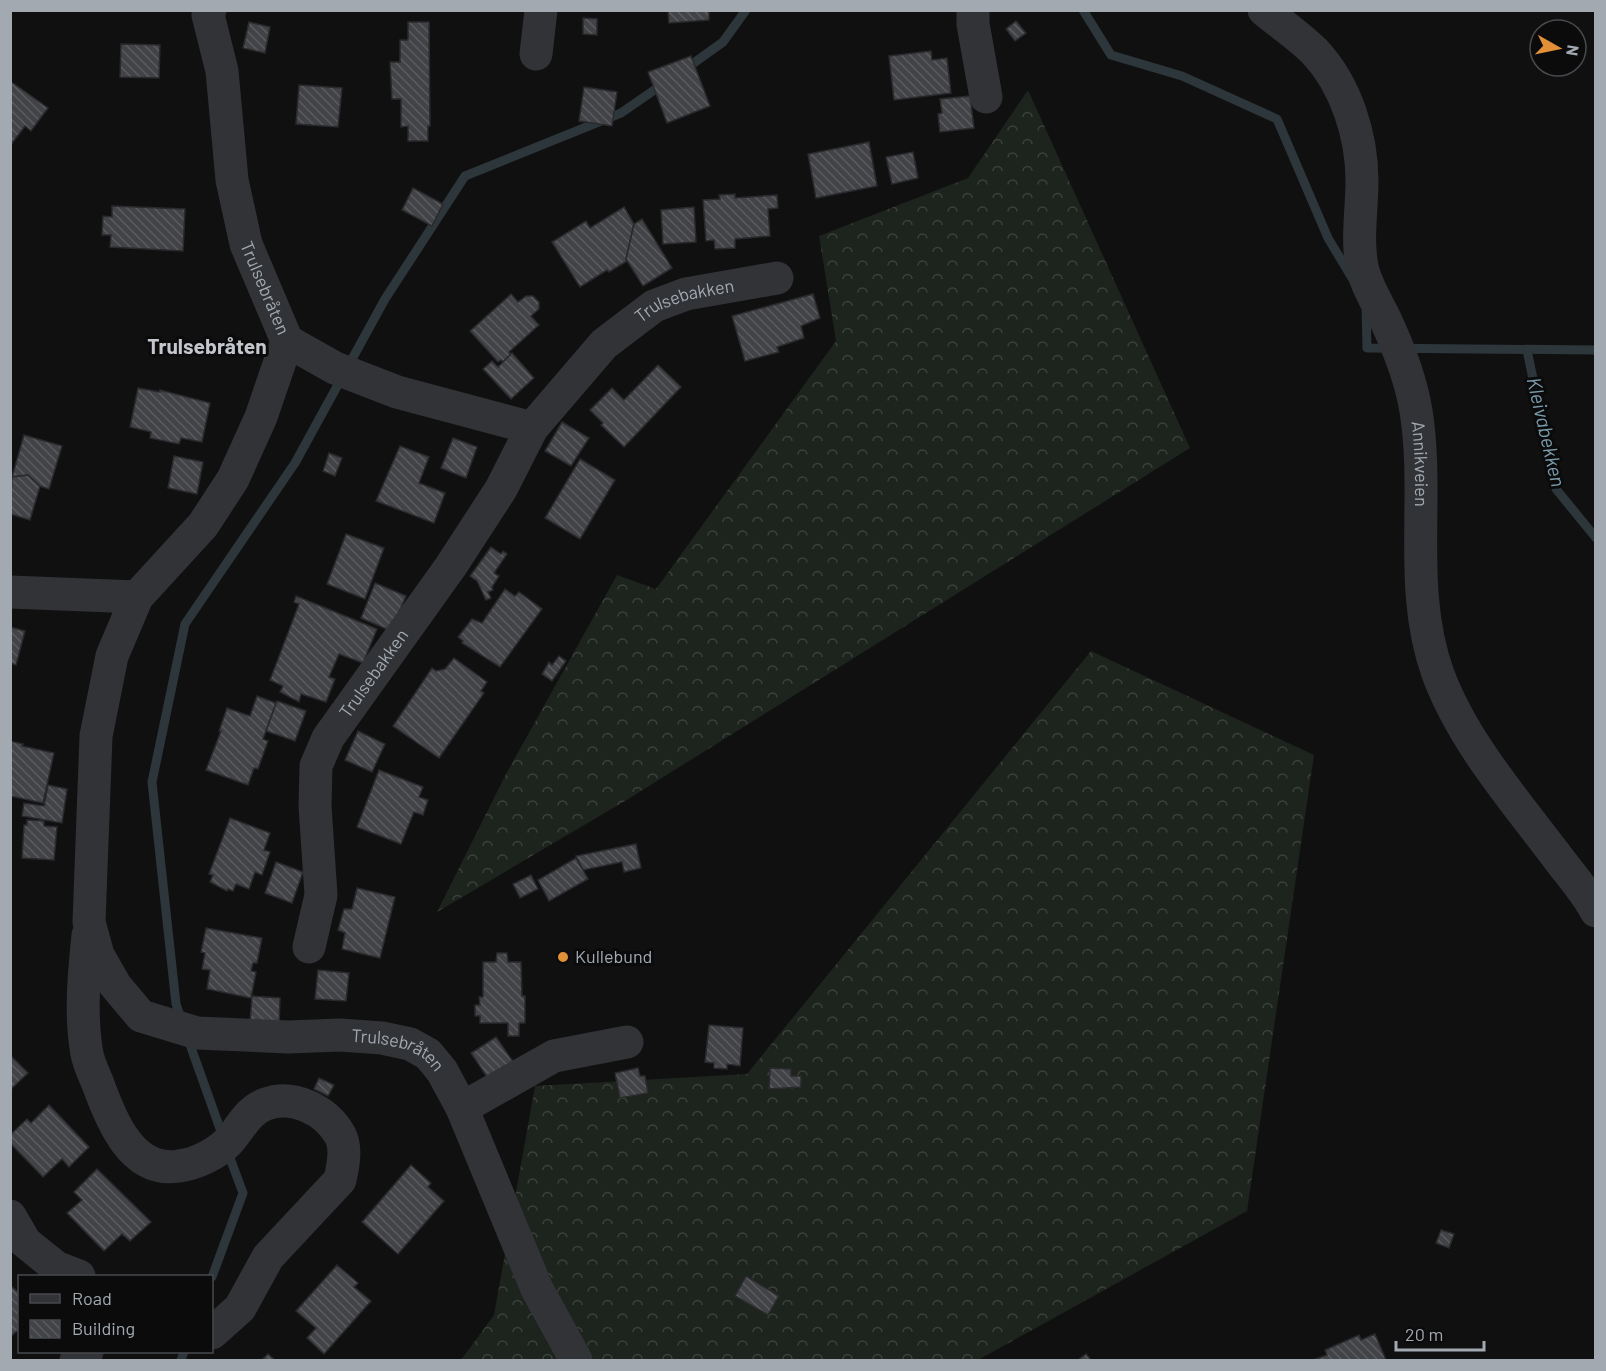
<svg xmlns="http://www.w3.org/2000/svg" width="1606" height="1371" font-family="Barlow,sans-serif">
<defs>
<pattern id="forest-crowns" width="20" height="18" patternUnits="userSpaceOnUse" patternTransform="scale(1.5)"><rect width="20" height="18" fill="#1d231d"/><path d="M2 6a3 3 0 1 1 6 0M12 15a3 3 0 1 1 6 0" fill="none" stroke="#3b403b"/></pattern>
<pattern id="building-back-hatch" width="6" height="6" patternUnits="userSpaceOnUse" patternTransform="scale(1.5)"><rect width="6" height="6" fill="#414347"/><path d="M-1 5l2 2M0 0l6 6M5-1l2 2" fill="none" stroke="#595b5f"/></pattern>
</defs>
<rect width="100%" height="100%" fill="#101011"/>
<g fill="url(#forest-crowns)">
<path d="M 1028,90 L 1190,448 L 625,801 L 437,912 L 506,774 L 617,575 L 656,589 L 836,341 L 819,236 L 968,178 Z"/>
<path d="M 1091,651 L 1314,755 L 1247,1211 L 978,1360 L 461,1360 L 494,1315 L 535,1086 L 747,1074 Z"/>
</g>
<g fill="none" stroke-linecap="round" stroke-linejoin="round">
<g stroke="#2d363a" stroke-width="9">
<path d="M 1083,10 L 1111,55 L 1182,76 L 1277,119 L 1328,238 L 1352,278"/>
<path d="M 684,70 L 723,42 L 746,10"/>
<path d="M 1366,306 L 1367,348 L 1596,350"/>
<path d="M 1527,350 L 1556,489 L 1596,538"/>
<path d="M 182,1021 L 176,1004 L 152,782 L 185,624 L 295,463 L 385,299 L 465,176 L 621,113 L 663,84"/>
<path d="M 188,1039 L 223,1137"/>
<path d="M 212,1277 L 243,1193 L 227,1150"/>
<path d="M 181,1360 L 184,1352"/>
</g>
</g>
<g fill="url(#building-back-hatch)" stroke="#2a2a2d" stroke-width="1.5">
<path d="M 668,10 L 709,10 L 709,20 L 669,23 Z"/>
<path d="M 583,18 L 597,19 L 597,35 L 583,34 Z"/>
<path d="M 1016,21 L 1026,33 L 1015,41 L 1006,29 Z"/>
<path d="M 249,22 L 270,27 L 265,53 L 243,48 Z"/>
<path d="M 408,22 L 429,22 L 430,126 L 428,126 L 428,141 L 408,141 L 408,126 L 401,127 L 401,99 L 392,99 L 390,62 L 400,62 L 400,40 L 408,40 Z"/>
<path d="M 121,44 L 160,45 L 159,78 L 120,77 Z"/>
<path d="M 931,51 L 932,60 L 947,58 L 951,93 L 894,100 L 889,56 Z"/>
<path d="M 691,56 L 710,106 L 667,123 L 648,72 Z"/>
<path d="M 10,81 L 48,108 L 31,131 L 25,126 L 10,146 Z"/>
<path d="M 299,85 L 342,88 L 338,127 L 296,124 Z"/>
<path d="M 584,87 L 617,92 L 612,126 L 579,121 Z"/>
<path d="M 970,96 L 974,128 L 940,132 L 938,114 L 942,113 L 940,99 Z"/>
<path d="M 869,142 L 877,186 L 816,198 L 808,154 Z"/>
<path d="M 913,152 L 918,178 L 892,184 L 886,157 Z"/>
<path d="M 413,188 L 443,204 L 432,226 L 402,210 Z"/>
<path d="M 735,194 L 735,198 L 777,195 L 778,208 L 768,209 L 770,236 L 735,239 L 735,248 L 715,249 L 714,240 L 706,241 L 703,200 L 720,199 L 719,195 Z"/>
<path d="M 112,206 L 185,209 L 183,251 L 110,247 L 111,235 L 102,235 L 103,216 L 112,217 Z"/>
<path d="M 624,207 L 634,224 L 626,259 L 627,261 L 609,272 L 607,270 L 580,287 L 552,242 L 586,221 L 590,228 Z"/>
<path d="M 694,207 L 696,242 L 663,244 L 661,210 Z"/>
<path d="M 642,219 L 672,268 L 643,286 L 626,259 L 634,224 Z"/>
<path d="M 511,294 L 518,302 L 526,296 L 533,296 L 539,302 L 539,309 L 531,316 L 539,325 L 509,352 L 511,354 L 503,362 L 501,360 L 498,362 L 470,331 Z"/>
<path d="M 813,294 L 820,318 L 801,326 L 804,338 L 777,347 L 779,352 L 745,361 L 732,316 Z"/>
<path d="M 512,353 L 534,378 L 511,399 L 483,369 L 492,361 L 498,367 Z"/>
<path d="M 658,365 L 681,387 L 624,447 L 601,425 L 603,423 L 590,410 L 612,388 L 624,400 Z"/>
<path d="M 138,388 L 160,392 L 160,390 L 210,403 L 202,442 L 181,438 L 179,444 L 150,438 L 151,432 L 130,427 Z"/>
<path d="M 562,422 L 589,438 L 571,466 L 545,451 Z"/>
<path d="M 24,435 L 62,446 L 49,489 L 40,486 L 28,475 L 12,477 Z"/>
<path d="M 453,438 L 477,447 L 466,478 L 441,468 Z"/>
<path d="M 400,446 L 429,457 L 419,483 L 445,493 L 434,523 L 376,501 Z"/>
<path d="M 329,453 L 342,458 L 335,476 L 323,471 Z"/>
<path d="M 174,456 L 203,462 L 197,494 L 168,488 Z"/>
<path d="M 580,459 L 615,480 L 580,539 L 545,518 Z"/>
<path d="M 28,475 L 40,486 L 30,520 L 10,514 L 12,477 Z"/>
<path d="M 346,534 L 384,548 L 365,599 L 327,584 Z"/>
<path d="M 491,547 L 501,554 L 503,551 L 507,554 L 494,573 L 499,576 L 492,587 L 493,590 L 488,592 L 491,598 L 486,600 L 477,581 L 470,576 Z"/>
<path d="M 375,583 L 406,596 L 391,631 L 361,618 Z"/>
<path d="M 505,589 L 515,596 L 519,592 L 542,609 L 500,667 L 462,643 L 463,641 L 458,637 L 472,619 L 482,623 Z"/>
<path d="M 296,596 L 377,629 L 363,663 L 339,654 L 329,677 L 335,679 L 326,702 L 301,694 L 299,702 L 280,692 L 283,686 L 270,680 L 299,604 L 294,602 Z"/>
<path d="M 10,627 L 25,631 L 16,665 L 10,663 Z"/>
<path d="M 559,656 L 566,661 L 552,681 L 542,674 L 549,662 L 552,665 Z"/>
<path d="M 454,658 L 487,682 L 481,691 L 484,693 L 439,758 L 393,726 L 432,668 L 436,671 L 445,669 Z"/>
<path d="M 257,696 L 276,703 L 263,739 L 268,741 L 258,769 L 254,768 L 248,785 L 206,770 L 221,731 L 219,731 L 227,708 L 250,716 Z"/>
<path d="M 277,701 L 306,711 L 295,741 L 266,731 Z"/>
<path d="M 358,731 L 385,744 L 372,772 L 345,760 Z"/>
<path d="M 10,741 L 23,744 L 22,746 L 54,753 L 43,803 L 10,796 Z"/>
<path d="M 379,770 L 423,787 L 419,797 L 428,800 L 423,815 L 414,812 L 401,844 L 357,827 Z"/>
<path d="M 48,785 L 67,789 L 62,823 L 22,816 L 24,803 L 44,806 Z"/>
<path d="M 230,818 L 270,833 L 264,850 L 270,852 L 262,875 L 255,872 L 249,889 L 236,884 L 233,891 L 228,889 L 227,891 L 210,882 L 213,875 L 209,874 Z"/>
<path d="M 27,820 L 44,821 L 44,826 L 57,827 L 54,860 L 22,858 L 24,825 L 27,825 Z"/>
<path d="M 636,844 L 641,868 L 624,872 L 622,862 L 583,870 L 576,856 Z"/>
<path d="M 576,858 L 588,879 L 549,901 L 538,880 Z"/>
<path d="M 276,862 L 303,872 L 292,903 L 265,893 Z"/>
<path d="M 531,875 L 538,889 L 520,898 L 513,884 Z"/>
<path d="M 357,888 L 395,897 L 380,958 L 342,949 L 345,933 L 338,930 L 344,909 L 352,909 Z"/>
<path d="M 206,928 L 262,938 L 257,963 L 253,963 L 251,971 L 256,972 L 251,998 L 207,989 L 210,970 L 202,969 L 205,953 L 201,952 Z"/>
<path d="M 497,953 L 507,953 L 508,962 L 521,962 L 522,996 L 525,996 L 525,1023 L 519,1023 L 519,1036 L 508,1036 L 508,1023 L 480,1023 L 480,1016 L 475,1016 L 475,1005 L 480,1005 L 479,997 L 483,997 L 483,962 L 496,962 Z"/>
<path d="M 318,970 L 349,973 L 346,1001 L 315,999 Z"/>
<path d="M 252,996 L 280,998 L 279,1025 L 250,1023 Z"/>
<path d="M 709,1025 L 743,1028 L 740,1066 L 727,1064 L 727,1069 L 714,1068 L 714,1063 L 705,1062 Z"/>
<path d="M 496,1037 L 514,1063 L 489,1080 L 471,1053 Z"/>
<path d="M 10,1055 L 28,1073 L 10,1090 Z"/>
<path d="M 638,1068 L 640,1076 L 645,1076 L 648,1093 L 620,1098 L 615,1073 Z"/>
<path d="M 770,1068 L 791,1069 L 791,1076 L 801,1076 L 801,1087 L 769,1089 Z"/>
<path d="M 319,1078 L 334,1085 L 328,1096 L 314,1089 Z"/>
<path d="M 49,1105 L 89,1147 L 69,1167 L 62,1159 L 43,1177 L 10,1143 L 10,1135 L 27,1119 L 31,1123 Z"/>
<path d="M 411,1165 L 431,1183 L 428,1187 L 444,1201 L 398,1254 L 362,1222 Z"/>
<path d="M 97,1169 L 151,1222 L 130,1241 L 122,1234 L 104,1251 L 67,1213 L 82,1200 L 74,1192 Z"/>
<path d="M 1441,1230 L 1454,1234 L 1449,1248 L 1436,1243 Z"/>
<path d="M 337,1265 L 358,1283 L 354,1287 L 371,1301 L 324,1354 L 307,1338 L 316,1328 L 296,1311 Z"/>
<path d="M 746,1276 L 779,1296 L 768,1315 L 735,1296 Z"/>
<path d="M 10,1285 L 20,1294 L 20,1334 L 17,1331 L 10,1337 Z"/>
<path d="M 1375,1334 L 1386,1360 L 1313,1360 L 1327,1355 L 1325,1350 L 1359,1335 L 1361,1340 Z"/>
<path d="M 268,1354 L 275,1360 L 262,1360 Z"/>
<path d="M 1086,1354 L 1091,1360 L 1078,1360 Z"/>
</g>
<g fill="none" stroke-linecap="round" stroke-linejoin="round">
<g stroke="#313336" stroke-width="33">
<path id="s1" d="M 210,10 L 208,15 L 222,71 L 232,180 L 246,244 L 287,341 L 261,417 L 233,479 L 203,525 L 137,597 L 112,656 L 96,736 L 89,922 L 98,955 L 115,985 L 141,1016 L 197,1033 L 288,1037 L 340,1035 L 382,1038 L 410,1044 L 428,1054 L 442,1071 L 462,1108 L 537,1289 L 576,1360"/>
<path d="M 973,10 L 973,24 L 986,97"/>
<path id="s2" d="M 1264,10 C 1281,24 1300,37 1315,52 C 1346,85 1362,136 1362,181 C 1362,210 1356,242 1363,271 C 1368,289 1378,304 1386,321 C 1399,349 1411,380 1416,411 C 1430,499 1407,588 1438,674 C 1463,741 1512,797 1555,854 C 1568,872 1585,890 1596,911"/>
<path d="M 536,54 L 541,10"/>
<path d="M 287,341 L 335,368 L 397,392 L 532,428"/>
<path d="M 10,592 L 137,597"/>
<path d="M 88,935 C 84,974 80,1015 87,1054 C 89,1064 94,1074 98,1084 C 111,1120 132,1174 179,1166 C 196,1164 216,1154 228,1142 C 240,1129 248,1110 266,1104 C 293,1094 326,1110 340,1135 C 347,1148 343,1166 340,1180 L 268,1257 L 240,1308 L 212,1333"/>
<path id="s3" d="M 309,947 L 321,895 L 315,806 L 316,766 L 328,738 L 451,566 L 501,489 L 532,428 L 604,344 L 654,306 L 686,294 L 777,278"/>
<path d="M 462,1108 L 554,1056 L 627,1042"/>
<path d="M 10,1216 L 25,1242 L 56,1267 L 79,1276"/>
<path d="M 76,1360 L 87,1352"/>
</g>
</g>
<circle fill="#e19038" stroke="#0b0b0c" stroke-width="2" cx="563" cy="957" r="6"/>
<g text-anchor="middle" stroke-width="6" stroke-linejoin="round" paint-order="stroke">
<g font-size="18" fill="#a2a9b1" stroke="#0b0b0c">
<text dy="6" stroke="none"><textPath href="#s1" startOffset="286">Trulsebråten</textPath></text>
<text dy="6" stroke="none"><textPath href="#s3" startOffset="789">Trulsebakken</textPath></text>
<text dy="6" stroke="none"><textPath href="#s2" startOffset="500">Annikveien</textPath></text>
<text dy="6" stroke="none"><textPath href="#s3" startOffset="292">Trulsebakken</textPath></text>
<text dy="6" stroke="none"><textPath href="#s1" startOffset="1348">Trulsebråten</textPath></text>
</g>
<g font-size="18" fill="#a2a9b1" stroke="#0b0b0c" text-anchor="start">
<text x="575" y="963">Kullebund</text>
</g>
<g font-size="20" font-style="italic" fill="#7b9baa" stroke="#0b0b0c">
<text transform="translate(1546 432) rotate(77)" y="7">Kleivabekken</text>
</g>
<g font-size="21" font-weight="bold" fill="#c3c7cd" stroke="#0b0b0c">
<text x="207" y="354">Trulsebråten</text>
</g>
</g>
<rect width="1606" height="1371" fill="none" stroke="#a2a9b1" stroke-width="24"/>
<rect x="18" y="1275" width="195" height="78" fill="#0b0b0c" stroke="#474a4e" stroke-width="1.5"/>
<rect x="30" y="1294" width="30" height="9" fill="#313336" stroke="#474a4e" stroke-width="1.5"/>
<text x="72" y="1305" font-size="18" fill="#a2a9b1">Road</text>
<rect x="30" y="1320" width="30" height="18" fill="url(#building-back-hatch)" stroke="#474a4e" stroke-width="1.5"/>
<text x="72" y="1335" font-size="18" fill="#a2a9b1">Building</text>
<g transform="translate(1558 48) rotate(99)"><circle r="28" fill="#0b0b0c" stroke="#474a4e" stroke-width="1.5"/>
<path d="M0-4.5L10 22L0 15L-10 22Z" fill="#e19038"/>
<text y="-9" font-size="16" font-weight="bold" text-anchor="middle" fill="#a2a9b1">N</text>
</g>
<path d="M1396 1341v9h88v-9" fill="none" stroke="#a2a9b1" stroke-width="3"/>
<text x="1405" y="1341" font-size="18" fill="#a2a9b1" stroke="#0b0b0c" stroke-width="4.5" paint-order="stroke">20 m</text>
</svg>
